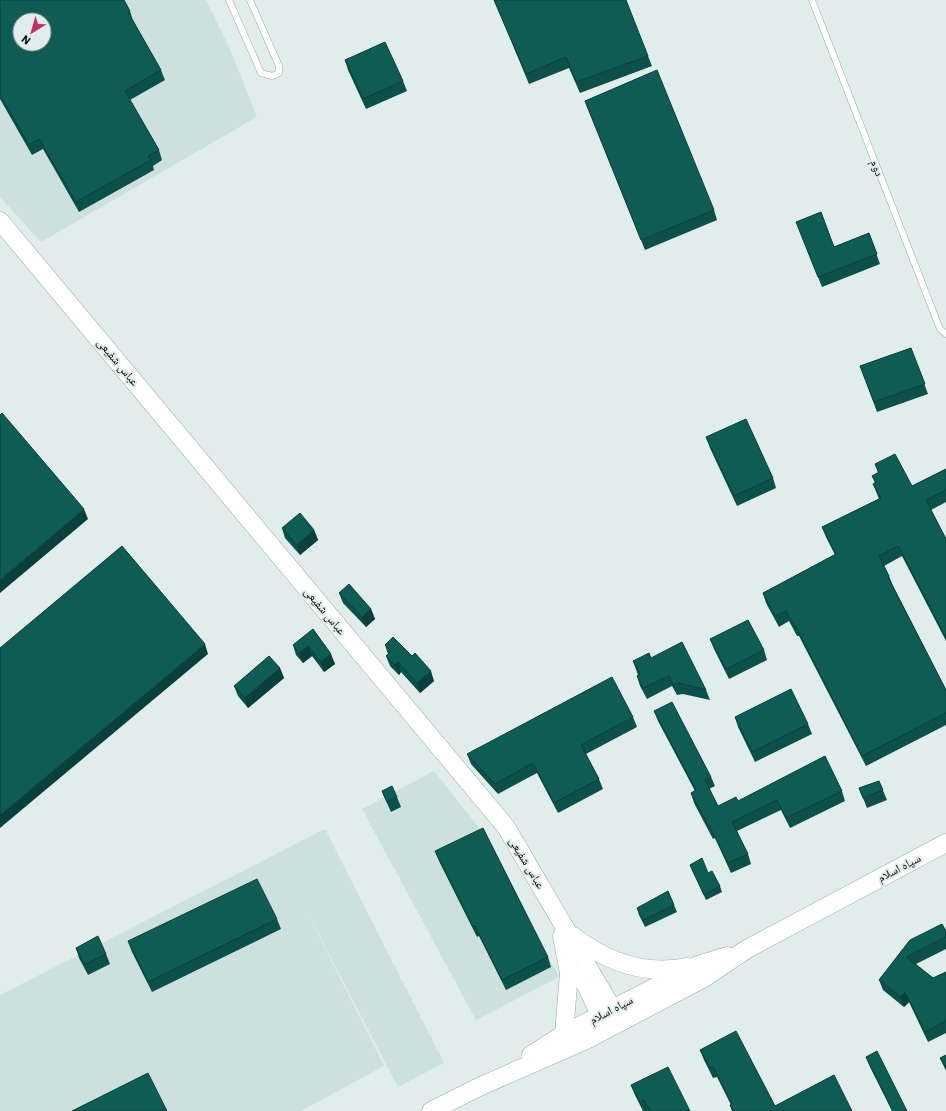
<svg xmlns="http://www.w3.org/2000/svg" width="946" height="1111" font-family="'IBM Plex Sans','Noto Naskh Arabic',sans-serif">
<rect width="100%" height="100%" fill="#e1edeb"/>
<g fill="#cce1de" fill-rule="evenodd">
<path d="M 0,0 L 206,0 L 229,47 L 257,117 L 41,242 L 0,197 ZM 20,20 L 44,20 L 44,44 L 20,44 Z"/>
<path d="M 434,771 L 485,835 L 559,977 L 476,1020 L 362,809 Z"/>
<path d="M 325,829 L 444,1063 L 398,1087 L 303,904 L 384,1066 L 301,1111 L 0,1111 L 0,995 Z"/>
</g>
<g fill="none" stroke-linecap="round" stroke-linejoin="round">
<g stroke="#9ea8a7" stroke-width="7">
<g id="service">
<path d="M 229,0 L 261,73 L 272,76 L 279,73 L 279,66 L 250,0"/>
<path d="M 812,0 L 940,329 L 946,334"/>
</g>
</g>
<g stroke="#9ea8a7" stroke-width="19">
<g id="secondary">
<path d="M 0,221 L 506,827 L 620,1022"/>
<path d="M 562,936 L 569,973 L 564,1034"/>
<path d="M 573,936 C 607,962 644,976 687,967"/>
<path d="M 581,975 L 607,1029"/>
<path d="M 531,1055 L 564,1034 L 698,965 L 727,956"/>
<path d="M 431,1111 L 481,1086 L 586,1040 L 704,978 L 747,949 L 946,843"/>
</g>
</g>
<use href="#service" stroke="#fff" stroke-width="6"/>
<use href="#secondary" stroke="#fff" stroke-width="18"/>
</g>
<g fill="#0d4f49">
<path d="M 0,0 L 130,11 L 133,21 L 161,70 L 165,80 L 130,100 L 159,150 L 162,160 L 153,166 L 154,170 L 79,212 L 43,149 L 32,155 L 0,99 Z"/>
<path d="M 494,0 L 648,56 L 652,66 L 580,93 L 569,68 L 529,84 Z"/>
<path d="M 345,60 L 403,81 L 407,91 L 366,109 L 348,70 Z"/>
<path d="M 585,101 L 714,210 L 717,220 L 645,250 Z"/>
<path d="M 800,232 L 834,247 L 869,233 L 880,264 L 822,287 Z"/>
<path d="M 911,348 L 928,394 L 877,412 L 860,366 Z"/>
<path d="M 706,437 L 773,478 L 776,488 L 737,506 L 710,448 Z"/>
<path d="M 875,464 L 912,486 L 946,469 L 946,502 L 931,510 L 946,539 L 946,641 L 902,556 L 884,566 L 889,576 L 893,586 L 946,690 L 946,725 L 866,766 L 799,636 L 797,636 L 789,621 L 779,627 L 766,603 L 763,593 L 835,555 L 826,537 L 822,527 L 879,499 L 873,484 L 875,483 L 872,476 L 878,473 Z"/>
<path d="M 282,528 L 314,530 L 318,540 L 300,555 L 285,538 Z"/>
<path d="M 339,593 L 371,609 L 375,619 L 366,627 L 343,603 Z"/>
<path d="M 313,629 L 335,664 L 324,672 L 312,656 L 303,663 L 296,655 L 293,645 Z"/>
<path d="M 710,639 L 764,650 L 767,660 L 729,679 L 714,649 Z"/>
<path d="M 385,645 L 434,681 L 420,693 L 401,672 L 399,675 L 390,666 L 386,656 L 388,654 Z"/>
<path d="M 651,658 L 706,690 L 710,700 L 683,694 L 677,695 L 672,686 L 647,699 L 640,686 L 637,676 L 638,675 L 633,661 Z"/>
<path d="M 280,668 L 284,678 L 248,708 L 238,696 L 234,686 Z"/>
<path d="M 654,711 L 711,777 L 715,786 L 709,789 L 718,806 L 738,801 L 842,791 L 845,801 L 790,828 L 781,810 L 737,831 L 748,854 L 751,864 L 731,873 L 715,838 L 713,839 L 694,803 L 691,793 L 695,791 L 658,721 Z"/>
<path d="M 633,717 L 637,727 L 586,754 L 599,779 L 603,789 L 558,813 L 537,773 L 498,794 L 471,764 L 467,754 Z"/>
<path d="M 735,717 L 808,724 L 812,734 L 755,762 L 738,727 Z"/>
<path d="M 879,781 L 887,800 L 867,808 L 859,788 Z"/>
<path d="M 382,791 L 397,797 L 401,807 L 391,812 L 386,801 Z"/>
<path d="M 435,851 L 548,957 L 551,967 L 506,990 L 479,936 L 477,937 L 439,861 Z"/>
<path d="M 690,865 L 720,886 L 722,892 L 706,900 Z"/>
<path d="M 674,905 L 677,912 L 645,927 L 639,915 L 637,908 Z"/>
<path d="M 277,919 L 281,929 L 152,992 L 132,952 L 128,941 Z"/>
<path d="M 946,931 L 946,949 L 916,964 L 933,978 L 946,972 L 946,1033 L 928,1042 L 909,1002 L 904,1007 L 883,990 L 879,980 L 910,940 Z"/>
<path d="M 76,948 L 106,954 L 110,964 L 88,975 L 79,958 Z"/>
<path d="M 700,1050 L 775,1106 L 852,1111 L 732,1111 L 730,1105 L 731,1105 L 717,1077 L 713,1078 L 704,1060 Z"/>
<path d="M 946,1055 L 946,1071 L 940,1058 Z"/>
<path d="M 866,1057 L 907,1111 L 892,1111 L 870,1067 Z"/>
<path d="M 631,1085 L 690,1111 L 643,1111 L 635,1095 Z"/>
</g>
<g fill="#0a403c">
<path d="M 84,509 L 88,519 L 0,593 L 0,580 Z"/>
<path d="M 314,530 L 318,540 L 300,555 L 297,545 Z"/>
<path d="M 371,609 L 375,619 L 366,627 L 362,617 Z"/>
<path d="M 205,644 L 208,654 L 0,828 L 0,815 Z"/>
<path d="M 308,646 L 312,656 L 303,663 L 299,653 Z"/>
<path d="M 331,654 L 335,664 L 324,672 L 321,662 Z"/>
<path d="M 398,662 L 401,672 L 399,675 L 395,665 Z"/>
<path d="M 280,668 L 284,678 L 248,708 L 245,698 Z"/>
<path d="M 431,671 L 434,681 L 420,693 L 417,683 Z"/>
<path d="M 905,992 L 909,1002 L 904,1007 L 901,997 Z"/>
</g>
<g fill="#0f5c55" stroke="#0a403c" fill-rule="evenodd">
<path d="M 0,0 L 124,0 L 130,11 L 128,12 L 161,70 L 125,91 L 159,150 L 148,156 L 151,160 L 76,202 L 39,139 L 29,145 L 0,95 ZM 20,20 L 44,20 L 44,44 L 20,44 Z"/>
<path d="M 494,0 L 626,0 L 648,56 L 576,82 L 566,57 L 526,74 Z"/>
<path d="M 385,42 L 403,81 L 363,99 L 345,60 Z"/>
<path d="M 657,70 L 714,210 L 641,240 L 585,101 Z"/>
<path d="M 821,212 L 834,247 L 869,233 L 877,254 L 818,277 L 796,222 Z"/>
<path d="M 911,348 L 925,384 L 874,402 L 860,366 Z"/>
<path d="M 2,413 L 84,509 L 0,580 L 0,415 Z"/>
<path d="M 746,419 L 773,478 L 734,496 L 706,437 Z"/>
<path d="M 895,454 L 912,486 L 946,469 L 946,490 L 926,500 L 946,539 L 946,638 L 898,546 L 879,556 L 889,576 L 888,577 L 946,690 L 946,713 L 862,756 L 795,625 L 794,626 L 786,611 L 775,616 L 763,593 L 836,554 L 822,527 L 881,498 L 873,484 L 876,482 L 872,476 L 879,472 L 875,464 Z"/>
<path d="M 300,513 L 314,530 L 297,545 L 282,528 Z"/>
<path d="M 122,546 L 205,644 L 0,815 L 0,648 Z"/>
<path d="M 349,584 L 371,609 L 362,617 L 339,593 Z"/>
<path d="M 748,620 L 764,650 L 726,669 L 710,639 Z"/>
<path d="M 313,629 L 331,654 L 321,662 L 308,646 L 299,653 L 293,645 Z"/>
<path d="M 393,637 L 412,656 L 415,653 L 431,671 L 417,683 L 398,662 L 395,665 L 386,656 L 391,651 L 385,645 Z"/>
<path d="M 682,642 L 706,690 L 679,683 L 673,685 L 669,676 L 643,688 L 637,676 L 640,674 L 633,661 L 649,653 L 651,658 Z"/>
<path d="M 269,656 L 280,668 L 245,698 L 234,686 Z"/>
<path d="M 612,677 L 633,717 L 581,745 L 599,779 L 554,803 L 533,763 L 495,784 L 467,754 Z"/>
<path d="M 791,689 L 808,724 L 752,752 L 735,717 Z"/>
<path d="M 672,702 L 711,777 L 705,780 L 718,806 L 736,797 L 738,801 L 825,756 L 842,791 L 786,818 L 777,800 L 732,822 L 748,854 L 728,863 L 711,829 L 710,829 L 691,793 L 696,790 L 654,711 Z"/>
<path d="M 879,781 L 883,790 L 863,798 L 859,788 Z"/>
<path d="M 392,786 L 397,797 L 387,802 L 382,791 Z"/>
<path d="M 483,828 L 548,957 L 502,980 L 475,926 L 473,927 L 435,851 Z"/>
<path d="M 702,858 L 708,873 L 712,871 L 720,886 L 704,895 L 690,865 Z"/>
<path d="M 257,879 L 277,919 L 148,982 L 128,941 Z"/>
<path d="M 668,891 L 674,905 L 643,920 L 637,908 Z"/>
<path d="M 942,924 L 946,931 L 946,937 L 906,957 L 933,978 L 946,972 L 946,1021 L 925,1032 L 905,992 L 901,997 L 879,980 L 910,940 Z"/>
<path d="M 98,936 L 106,954 L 84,965 L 76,948 Z"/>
<path d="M 736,1031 L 775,1106 L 834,1075 L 852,1111 L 733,1111 L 730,1105 L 732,1104 L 713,1066 L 710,1068 L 700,1050 Z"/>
<path d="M 877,1051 L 907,1111 L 893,1111 L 866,1057 Z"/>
<path d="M 946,1055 L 946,1068 L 940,1058 Z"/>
<path d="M 668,1067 L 690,1111 L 650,1111 L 644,1100 L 640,1103 L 631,1085 Z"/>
<path d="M 148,1073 L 167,1111 L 72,1111 Z"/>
</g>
<g text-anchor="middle" stroke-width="4" stroke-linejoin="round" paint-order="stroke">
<g font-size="12" fill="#0b0f0f" stroke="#e1edeb">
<text transform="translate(877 168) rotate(69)" y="4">دوم</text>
<text transform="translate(118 362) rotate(50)" y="4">عباس شفیعی</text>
<text transform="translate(325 611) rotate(50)" y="4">عباس شفیعی</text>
<text transform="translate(527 863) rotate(59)" y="4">عباس شفیعی</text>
<text transform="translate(899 868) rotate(-28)" y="4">سپاه اسلام</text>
<text transform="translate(611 1010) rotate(-28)" y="4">سپاه اسلام</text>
</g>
</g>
<g transform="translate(32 32) rotate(217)"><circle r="19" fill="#e1edeb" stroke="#8b9493"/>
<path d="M0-3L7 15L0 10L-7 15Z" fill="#c03264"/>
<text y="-6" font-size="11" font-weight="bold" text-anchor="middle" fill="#0b0f0f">N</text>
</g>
</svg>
